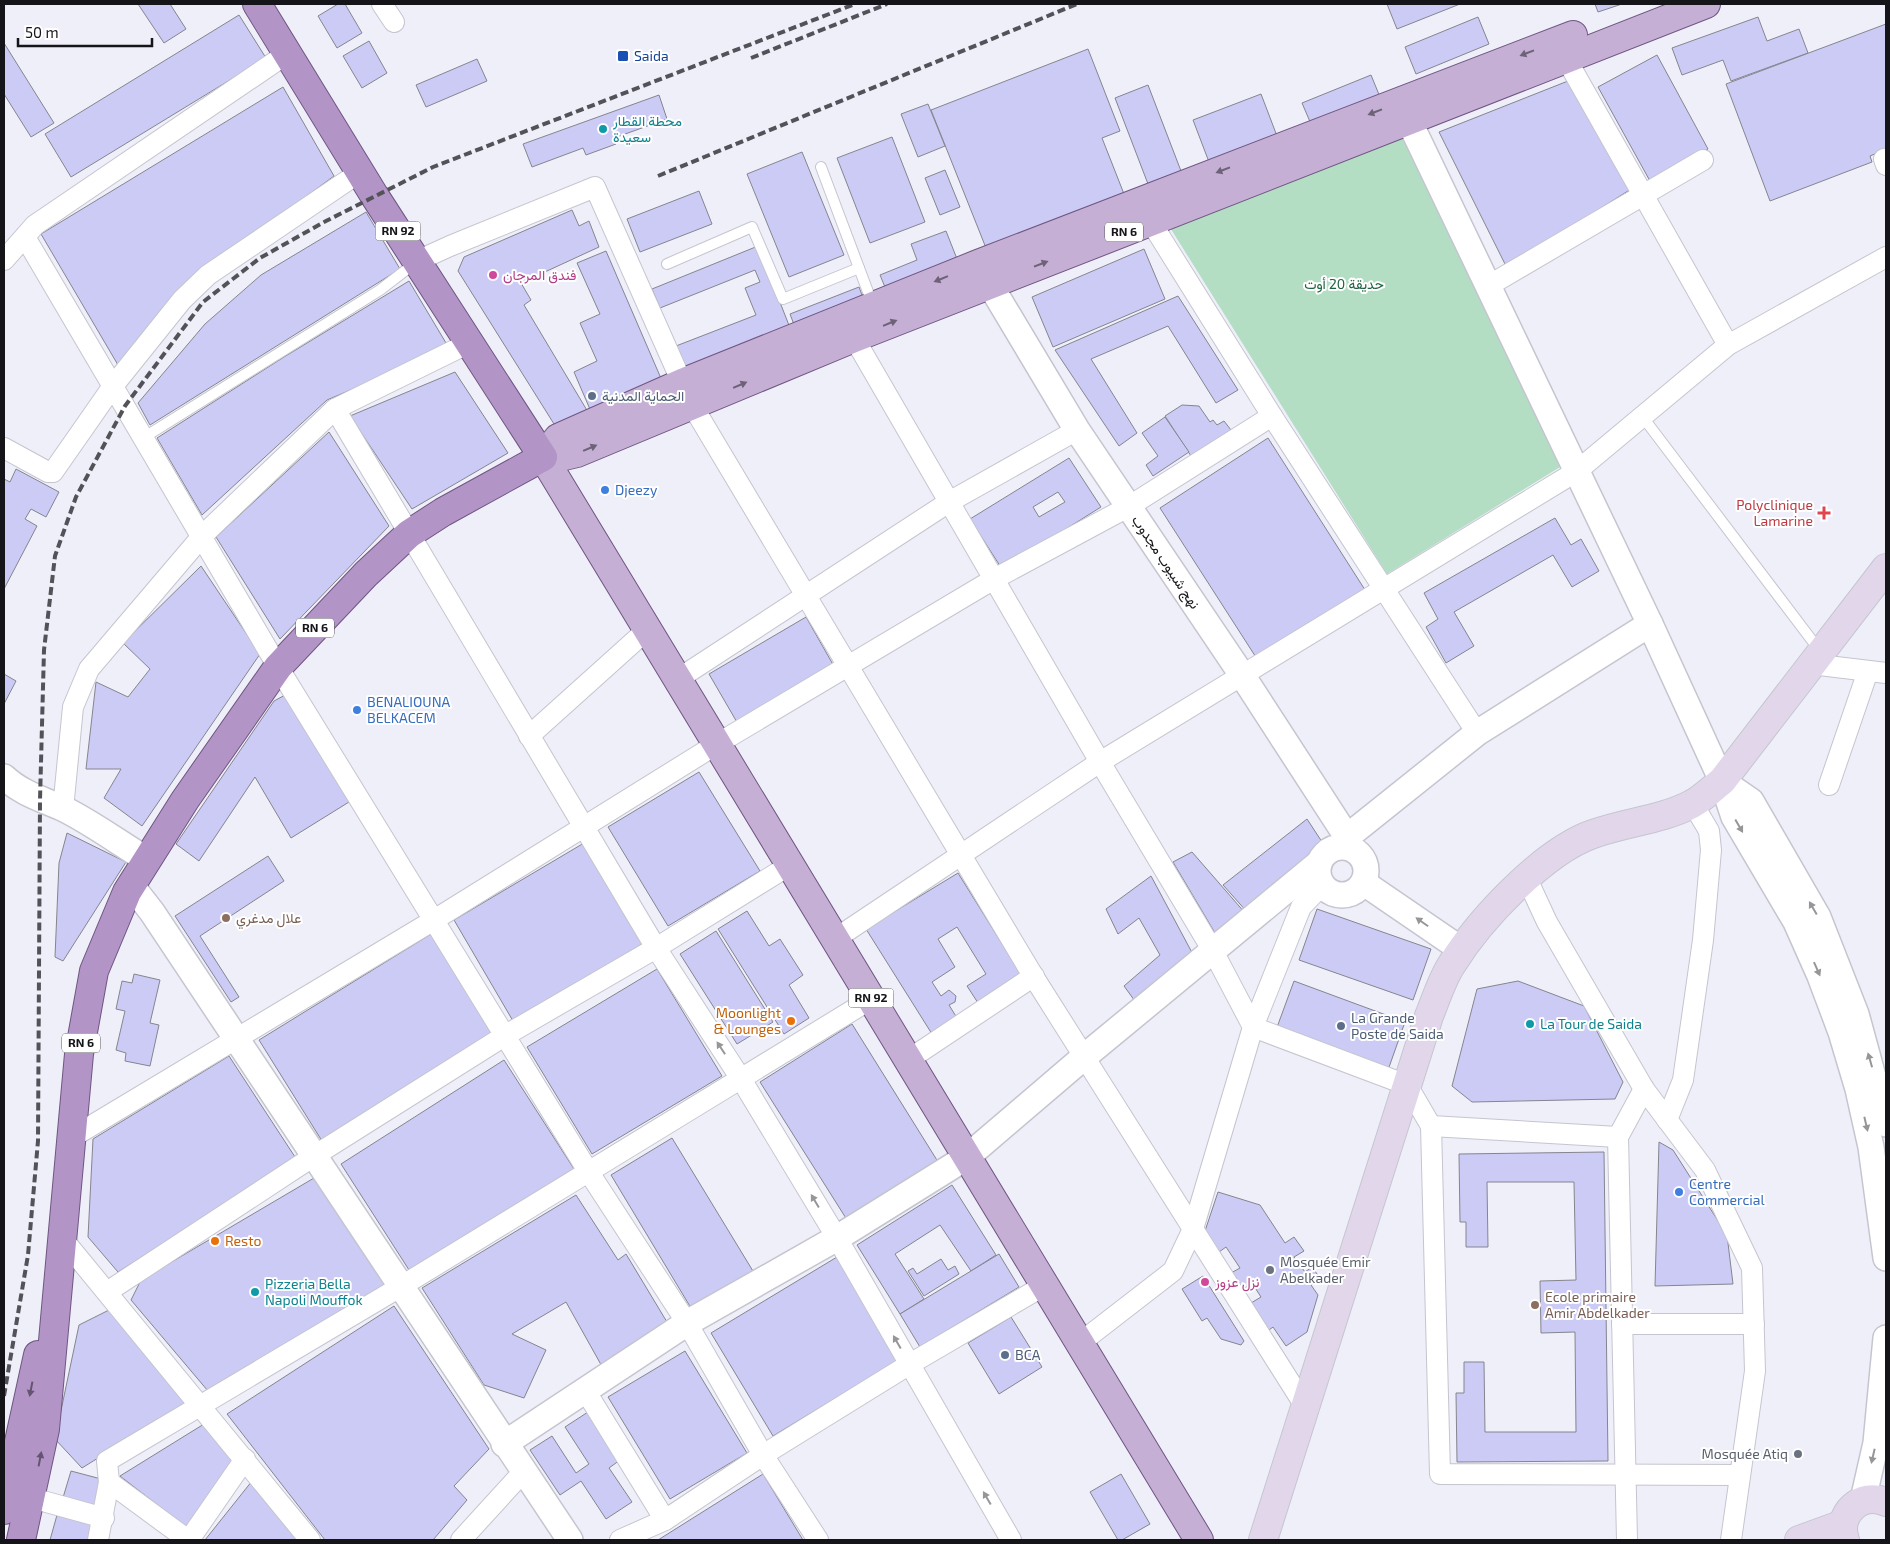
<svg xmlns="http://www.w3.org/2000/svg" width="1890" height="1544" font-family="'Exo 2',Vazirmatn,sans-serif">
<rect width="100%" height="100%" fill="#efeffa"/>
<path fill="#b3dec4" d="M 1402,135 L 1565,464 L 1387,574 L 1169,226 Z"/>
<g fill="#cbcbf6" stroke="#85858f" fill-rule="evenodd">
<path d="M 138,4 L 170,4 L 186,29 L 164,43 Z"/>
<path d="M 338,4 L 345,4 L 362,33 L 337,48 L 318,16 Z"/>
<path d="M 1387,4 L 1460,4 L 1397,29 Z"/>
<path d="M 1595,4 L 1622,4 L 1598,12 Z"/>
<path d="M 239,15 L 266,58 L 71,177 L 45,134 Z"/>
<path d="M 1478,17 L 1489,44 L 1416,74 L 1405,47 Z"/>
<path d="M 1758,17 L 1767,41 L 1799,29 L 1808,53 L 1731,81 L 1723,60 L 1682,75 L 1672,48 Z"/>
<path d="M 1886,24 L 1886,149 L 1870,156 L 1872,162 L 1770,201 L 1726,84 Z"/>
<path d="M 369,41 L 387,73 L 362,88 L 343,56 Z"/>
<path d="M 4,43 L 54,123 L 31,137 L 4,94 Z"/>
<path d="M 1088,49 L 1120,131 L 1102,138 L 1126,199 L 988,253 L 931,110 Z"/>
<path d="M 1657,55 L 1708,149 L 1650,181 L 1598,87 Z"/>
<path d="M 477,59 L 487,81 L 426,107 L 416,85 Z"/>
<path d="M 1371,75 L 1380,97 L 1311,124 L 1302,103 Z"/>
<path d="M 1568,81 L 1631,189 L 1507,268 L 1439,132 Z"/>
<path d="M 1148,85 L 1181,171 L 1148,184 L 1115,98 Z"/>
<path d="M 283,87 L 334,176 L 192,280 L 118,365 L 41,234 Z"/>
<path d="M 1261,94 L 1277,136 L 1209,162 L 1193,120 Z"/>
<path d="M 659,95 L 667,119 L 614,138 L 616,144 L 586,155 L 583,148 L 532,167 L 523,144 Z"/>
<path d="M 928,104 L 945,146 L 918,157 L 901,114 Z"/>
<path d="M 892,137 L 925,222 L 870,243 L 837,158 Z"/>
<path d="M 802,152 L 844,255 L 789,277 L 747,174 Z"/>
<path d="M 945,170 L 960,207 L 940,215 L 925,178 Z"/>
<path d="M 699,191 L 712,224 L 640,252 L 627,219 Z"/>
<path d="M 572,210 L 579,226 L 589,221 L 599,247 L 521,283 L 531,300 L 524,305 L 588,412 L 559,425 L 554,424 L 458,271 L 464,257 Z"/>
<path d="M 366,212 L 400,269 L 150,425 L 138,403 L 205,324 L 261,275 Z"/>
<path d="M 946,231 L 959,264 L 887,292 L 880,275 L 917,260 L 911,244 Z"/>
<path d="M 758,246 L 792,333 L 688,374 L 676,346 L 756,315 L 745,288 L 760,282 L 755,270 L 660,308 L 652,289 Z"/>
<path d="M 1144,249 L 1165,299 L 1053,347 L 1032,297 Z"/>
<path d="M 606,251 L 663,383 L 592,414 L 574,372 L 597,361 L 580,323 L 600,314 L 577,263 Z"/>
<path d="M 409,281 L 449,348 L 327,400 L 202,515 L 157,438 L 284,357 Z"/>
<path d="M 859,287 L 865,303 L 796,330 L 790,314 Z"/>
<path d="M 1178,296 L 1238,390 L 1216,403 L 1168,326 L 1091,359 L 1137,433 L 1119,446 L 1055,350 Z"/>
<path d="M 455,372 L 508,453 L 412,509 L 350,416 Z"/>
<path d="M 1182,405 L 1199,406 L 1210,422 L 1213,420 L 1217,425 L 1224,421 L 1231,430 L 1191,456 L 1165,416 Z"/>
<path d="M 1165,417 L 1189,452 L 1153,476 L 1146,465 L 1158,456 L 1142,433 Z"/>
<path d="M 329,432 L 389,526 L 280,639 L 216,537 Z"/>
<path d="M 1268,438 L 1367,593 L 1259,662 L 1160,508 Z"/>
<path d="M 1069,458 L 1101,507 L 1002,569 L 970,519 ZM 1058,492 L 1065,502 L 1039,517 L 1033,507 Z"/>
<path d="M 16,469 L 59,492 L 46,517 L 31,509 L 25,519 L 37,526 L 4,589 L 4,479 L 10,482 Z"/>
<path d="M 1555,518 L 1571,545 L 1581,539 L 1599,571 L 1572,587 L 1553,555 L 1454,612 L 1474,646 L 1446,663 L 1426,627 L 1438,619 L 1424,593 Z"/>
<path d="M 201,566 L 260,654 L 142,826 L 104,798 L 121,769 L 86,769 L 96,682 L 128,697 L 150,669 L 123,643 Z"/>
<path d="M 806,617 L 835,668 L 738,724 L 709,674 Z"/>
<path d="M 4,674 L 16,681 L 4,704 Z"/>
<path d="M 287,694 L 349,802 L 291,838 L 255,777 L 199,861 L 176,844 L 274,701 Z"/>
<path d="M 699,772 L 760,871 L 668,926 L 608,827 Z"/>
<path d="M 1307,819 L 1326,848 L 1248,913 L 1223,885 Z"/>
<path d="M 67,833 L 126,862 L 63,961 L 55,957 L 59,863 Z"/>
<path d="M 584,843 L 644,943 L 513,1021 L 454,920 Z"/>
<path d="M 1192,852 L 1246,914 L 1218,938 L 1173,862 Z"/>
<path d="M 268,856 L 284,881 L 200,936 L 239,997 L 231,1002 L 175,916 Z"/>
<path d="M 958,873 L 1024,979 L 980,1006 L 967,986 L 986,974 L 957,927 L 938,939 L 955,967 L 932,982 L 941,996 L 949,990 L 956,996 L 955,1002 L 949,1005 L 957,1018 L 932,1034 L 866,929 Z"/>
<path d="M 1151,876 L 1196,960 L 1140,1008 L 1124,986 L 1160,955 L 1139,918 L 1118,934 L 1106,909 Z"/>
<path d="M 1317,909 L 1431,949 L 1413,1000 L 1299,960 Z"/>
<path d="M 747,911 L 769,946 L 780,939 L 803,975 L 789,985 L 809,1018 L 784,1034 L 718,929 Z"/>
<path d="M 716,931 L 773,1022 L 737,1044 L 680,954 Z"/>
<path d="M 431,934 L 494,1035 L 322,1141 L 259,1040 Z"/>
<path d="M 657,969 L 722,1076 L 592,1154 L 527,1047 Z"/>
<path d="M 134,974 L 160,980 L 150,1023 L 159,1025 L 150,1066 L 125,1061 L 126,1053 L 116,1050 L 125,1011 L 116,1009 L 122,981 L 132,983 Z"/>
<path d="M 1294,981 L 1405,1022 L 1388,1070 L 1276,1030 Z"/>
<path d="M 1518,981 L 1584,1006 L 1623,1082 L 1615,1099 L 1472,1102 L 1452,1086 L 1477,989 Z"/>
<path d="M 852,1024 L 940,1165 L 849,1223 L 760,1082 Z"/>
<path d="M 229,1056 L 297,1160 L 118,1272 L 88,1237 L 93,1139 Z"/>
<path d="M 504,1060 L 574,1169 L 411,1273 L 341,1164 Z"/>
<path d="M 672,1138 L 756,1276 L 694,1313 L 611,1175 Z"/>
<path d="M 1659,1142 L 1673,1150 L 1727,1235 L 1733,1284 L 1655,1286 Z"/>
<path d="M 1604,1152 L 1608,1461 L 1457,1462 L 1456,1393 L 1464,1393 L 1464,1362 L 1484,1362 L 1485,1432 L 1576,1432 L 1575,1332 L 1541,1333 L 1540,1281 L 1576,1280 L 1574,1182 L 1487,1182 L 1488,1247 L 1466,1247 L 1466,1222 L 1460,1222 L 1459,1154 Z"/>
<path d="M 314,1178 L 388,1283 L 208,1391 L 131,1300 L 141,1280 Z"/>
<path d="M 952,1185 L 996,1255 L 971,1271 L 940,1225 L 895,1254 L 924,1299 L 900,1314 L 857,1245 Z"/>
<path d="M 1218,1192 L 1260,1205 L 1285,1243 L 1294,1237 L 1304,1251 L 1294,1257 L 1305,1272 L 1312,1267 L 1320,1278 L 1311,1285 L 1318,1295 L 1307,1332 L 1286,1346 L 1273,1327 L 1269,1330 L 1251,1303 L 1261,1297 L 1252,1283 L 1242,1290 L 1231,1273 L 1240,1268 L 1226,1247 L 1219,1252 L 1205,1231 Z"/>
<path d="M 576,1195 L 618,1260 L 626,1254 L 670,1327 L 604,1370 L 566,1302 L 512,1334 L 546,1350 L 524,1398 L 484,1385 L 422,1288 Z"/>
<path d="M 999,1254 L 1019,1287 L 920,1347 L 900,1314 Z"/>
<path d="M 837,1257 L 899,1360 L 773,1436 L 711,1333 Z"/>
<path d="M 941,1259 L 948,1270 L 955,1266 L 959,1274 L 924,1296 L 908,1271 L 913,1268 L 917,1274 Z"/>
<path d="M 1203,1276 L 1244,1341 L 1241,1345 L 1221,1339 L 1207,1318 L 1202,1321 L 1182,1289 Z"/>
<path d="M 394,1306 L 489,1449 L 454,1486 L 467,1500 L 433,1540 L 325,1540 L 227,1414 Z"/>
<path d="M 113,1308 L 188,1402 L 82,1468 L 55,1439 L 79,1325 Z"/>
<path d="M 1011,1317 L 1042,1367 L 999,1394 L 968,1343 Z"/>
<path d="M 685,1351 L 747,1453 L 670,1499 L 608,1397 Z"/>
<path d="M 588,1412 L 620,1460 L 609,1468 L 632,1502 L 606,1519 L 581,1481 L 560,1495 L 530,1450 L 552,1436 L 576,1473 L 589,1464 L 565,1427 Z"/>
<path d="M 204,1424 L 235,1465 L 191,1531 L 120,1476 Z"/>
<path d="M 71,1471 L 105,1480 L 97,1510 L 62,1501 Z"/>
<path d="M 763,1474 L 803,1540 L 658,1540 Z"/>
<path d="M 1121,1474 L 1150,1524 L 1122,1540 L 1118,1540 L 1090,1492 Z"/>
<path d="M 252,1481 L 297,1540 L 205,1540 Z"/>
<path d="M 57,1515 L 93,1525 L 89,1540 L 50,1540 Z"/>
</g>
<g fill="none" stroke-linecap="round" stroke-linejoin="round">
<g stroke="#c5c5d0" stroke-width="12">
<g id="service">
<path d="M 667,264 L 752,227 L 783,299 L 859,268 L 821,167"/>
<path d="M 859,268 L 873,305"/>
<path d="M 1642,416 L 1820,651"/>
<path d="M 143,438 L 380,290 L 415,263"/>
</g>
</g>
<g stroke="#c5c5d0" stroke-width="22">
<g id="minor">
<path d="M 382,4 L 394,22"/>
<path d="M 1560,48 L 1728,345"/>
<path d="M 1884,159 L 1886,165"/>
<path d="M 1144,211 L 1272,416 L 1477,733"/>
<path d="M 25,237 L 278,667 L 588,1171 L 687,1323 L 763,1455 L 818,1540"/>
<path d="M 4,260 L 35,225 L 288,53"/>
<path d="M 417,261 L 450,246 L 595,187 L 692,405 L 1035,979 L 1305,1406"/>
<path d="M 1488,286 L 1703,160"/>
<path d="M 851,324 L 854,338 L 1100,762 L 1213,951 L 1253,1027 L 1407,1085 L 1431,1126 L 1440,1474 L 1740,1475"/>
<path d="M 335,409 L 656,948 L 741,1079 L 837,1238 L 1011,1540"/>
<path d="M 4,448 L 48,472 L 53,472 L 113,386 L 182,300 L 208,275 L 360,172"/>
<path d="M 1811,664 L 1886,673"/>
<path d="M 678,679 L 949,502 L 1077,430"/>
<path d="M 529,736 L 648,629"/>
<path d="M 1829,785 L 1868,671"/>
<path d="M 63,809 L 73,707 L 89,669 L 203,535 L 335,409 L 469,343"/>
<path d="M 1527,879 L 1547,922 L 1644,1089 L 1705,1170 L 1752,1268 L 1755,1371 L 1731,1540"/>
<path d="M 835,939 L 1100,762 L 1577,471 L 1728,345 L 1886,257"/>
<path d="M 908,1060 L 1034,976"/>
<path d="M 1667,1120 L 1683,1080 L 1703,940 L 1711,850 L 1709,831 L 1693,804"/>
<path d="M 1431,1126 L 1618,1137"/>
<path d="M 71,1138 L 434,920 L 717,744 L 994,579 L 1128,507 L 1272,416"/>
<path d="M 62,1238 L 310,1540"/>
<path d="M 107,1292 L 314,1156 L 506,1035 L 656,948 L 790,865"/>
<path d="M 1622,1324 L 1754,1324"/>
<path d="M 1080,1343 L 1173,1271 L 1193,1229 L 1253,1027 L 1301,907 L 1323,884"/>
<path d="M 585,1390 L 665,1520"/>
<path d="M 109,1482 L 188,1540"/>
<path d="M 32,1498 L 104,1518"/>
<path d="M 98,1540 L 109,1482 L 107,1461 L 400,1287 L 871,999"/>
<path d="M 189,1540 L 245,1459"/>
<path d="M 461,1540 L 524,1471"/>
<path d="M 620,1540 L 665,1520 L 763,1455 L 910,1364 L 1045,1285"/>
<path d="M 1627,1540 L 1618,1137 L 1644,1089"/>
</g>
</g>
<g stroke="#c5c5d0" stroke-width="28">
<g id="tertiary">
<path d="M 1400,102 L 1650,624 L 1722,781 L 1734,817 L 1796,922 L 1820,976 L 1841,1032 L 1858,1089 L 1871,1147 L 1886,1258"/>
<path d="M 980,268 L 1077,430 L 1242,675 L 1347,837 L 1477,733 L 1650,624"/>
<path d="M 4,777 C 21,793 42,799 62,808 C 91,822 119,843 146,859"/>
<path d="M 1722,781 L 1751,801 L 1818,917 L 1856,1014 L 1886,1124"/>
<circle cx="1342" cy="871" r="24"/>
<path d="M 1364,883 L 1462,950"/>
<path d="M 131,885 L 152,912 L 570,1540"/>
<path d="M 504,1444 L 687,1323 L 837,1238 L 967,1157 L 1084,1057 L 1319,863"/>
<path d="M 1863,1500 L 1876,1443 L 1886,1338"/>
</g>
</g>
<g stroke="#c5c5d0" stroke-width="30">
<g id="secondary">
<path d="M 1263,1540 L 1429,1016 C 1436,999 1442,979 1452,964 C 1480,919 1544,851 1593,834 C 1626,822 1661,820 1692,804 C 1703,798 1713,788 1722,781 L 1886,568"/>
<path d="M 1799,1540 L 1843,1524"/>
<path d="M 1845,1540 C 1836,1514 1861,1491 1886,1502"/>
</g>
</g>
<g stroke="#6f5681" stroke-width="30">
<g id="primary">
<path d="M 543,457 L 1199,1540"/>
<path d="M 543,457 L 560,457 L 577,453 L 854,338 L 1706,4"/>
<path d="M 543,457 L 558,438 L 682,383 L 978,264 L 1573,35"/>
</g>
</g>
<g stroke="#6f5681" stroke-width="30">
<g id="trunk">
<path d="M 4,1510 L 38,1355"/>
<path d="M 21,1540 L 45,1429 L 79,1054 L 94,971 L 127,892 L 185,800 L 278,667 L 366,574 L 409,534 L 443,512 L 543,457 L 374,195 L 257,4"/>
</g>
</g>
<use href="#service" stroke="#fff" stroke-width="10"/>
<use href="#minor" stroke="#fff" stroke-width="20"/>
<use href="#tertiary" stroke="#fff" stroke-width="25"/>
<use href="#secondary" stroke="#e2d7ea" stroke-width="28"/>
<use href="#primary" stroke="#c5afd5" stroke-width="28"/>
<use href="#trunk" stroke="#b294c7" stroke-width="28"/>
<g stroke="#525258" stroke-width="4" stroke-dasharray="8 4" stroke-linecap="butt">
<path d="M 751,58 L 887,4"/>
<path d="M 658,176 L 1077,4"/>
<path d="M 4,1396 L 28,1255 L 38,1141 L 40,800 L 44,650 L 55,556 L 76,497 L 125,406 L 203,302 L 260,258 L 326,221 L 433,167 L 855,4"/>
</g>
</g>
<defs><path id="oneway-solid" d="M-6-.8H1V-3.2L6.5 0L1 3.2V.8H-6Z" transform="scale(1.25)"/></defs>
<g fill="#6d6277">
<use href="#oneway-solid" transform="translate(1527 53) rotate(159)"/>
<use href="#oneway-solid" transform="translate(1375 112) rotate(159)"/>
<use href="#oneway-solid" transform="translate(1223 170) rotate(159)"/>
<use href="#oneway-solid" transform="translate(1041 264) rotate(-21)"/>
<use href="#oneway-solid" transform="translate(941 279) rotate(158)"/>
<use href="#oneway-solid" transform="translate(890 323) rotate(-22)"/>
<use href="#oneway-solid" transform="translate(740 385) rotate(-23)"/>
<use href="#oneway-solid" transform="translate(590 448) rotate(-23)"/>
</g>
<g fill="#969698">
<use href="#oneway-solid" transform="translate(1739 826) rotate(60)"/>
<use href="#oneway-solid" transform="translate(1813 908) rotate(-120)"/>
<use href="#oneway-solid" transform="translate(1422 922) rotate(-145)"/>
<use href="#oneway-solid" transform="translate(1817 969) rotate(66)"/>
<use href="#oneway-solid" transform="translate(721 1048) rotate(-123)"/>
<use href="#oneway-solid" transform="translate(1870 1060) rotate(-106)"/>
<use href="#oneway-solid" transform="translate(1866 1124) rotate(77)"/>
<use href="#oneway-solid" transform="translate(815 1201) rotate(-121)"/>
<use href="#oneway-solid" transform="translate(897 1342) rotate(-120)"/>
<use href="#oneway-solid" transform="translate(1873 1456) rotate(103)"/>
<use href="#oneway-solid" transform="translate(987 1498) rotate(-120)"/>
</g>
<g fill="#645470">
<use href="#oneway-solid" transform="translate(31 1389) rotate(101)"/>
<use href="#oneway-solid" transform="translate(40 1459) rotate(-79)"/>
</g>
<rect fill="#1a4fb4" stroke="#fff" stroke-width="2" x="617" y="50" width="12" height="12" rx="2.5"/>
<g fill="#0f9aa8" stroke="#fff" stroke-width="2">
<circle cx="603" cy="129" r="5"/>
<circle cx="1530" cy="1024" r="5"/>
<circle cx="255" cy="1292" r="5"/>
</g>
<g fill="#d1479c" stroke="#fff" stroke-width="2">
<circle cx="493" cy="275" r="5"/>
<circle cx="1205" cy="1282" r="5"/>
</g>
<g fill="#5c6f8a" stroke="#fff" stroke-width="2">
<circle cx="592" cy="396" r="5"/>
<circle cx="1341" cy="1026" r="5"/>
<circle cx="1005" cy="1355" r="5"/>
</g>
<g fill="#3f7fe0" stroke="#fff" stroke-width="2">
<circle cx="605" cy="490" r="5"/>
<circle cx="357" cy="710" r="5"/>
<circle cx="1679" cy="1192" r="5"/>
</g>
<path fill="#e0444e" stroke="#fff" stroke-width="2" d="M1821.5 505.5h5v5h5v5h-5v5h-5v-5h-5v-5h5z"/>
<g fill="#8d6e63" stroke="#fff" stroke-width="2">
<circle cx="226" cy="918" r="5"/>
<circle cx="1535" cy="1305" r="5"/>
</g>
<g fill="#e8710a" stroke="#fff" stroke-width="2">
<circle cx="791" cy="1021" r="5"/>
<circle cx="215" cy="1241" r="5"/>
</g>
<g fill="#6b7280" stroke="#fff" stroke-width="2">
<circle cx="1270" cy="1270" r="5"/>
<circle cx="1798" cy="1454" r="5"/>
</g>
<g text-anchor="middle" stroke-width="4" stroke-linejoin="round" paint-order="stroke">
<g fill="#fff" stroke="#5b5b5e" stroke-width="1">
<rect x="375.5" y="221.5" width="45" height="19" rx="4"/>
<rect x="1105" y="222.5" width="38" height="19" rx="4"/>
<rect x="296" y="618.5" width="38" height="19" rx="4"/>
<rect x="848.5" y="988.5" width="45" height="19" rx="4"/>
<rect x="62" y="1033.5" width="38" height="19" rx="4"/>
</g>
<g font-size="12" font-weight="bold" fill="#151519">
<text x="398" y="235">RN 92</text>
<text x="1124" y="236">RN 6</text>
<text x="315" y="632">RN 6</text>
<text x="871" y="1002">RN 92</text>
<text x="81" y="1047">RN 6</text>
</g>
<g font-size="14" fill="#164399" stroke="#fff" text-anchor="start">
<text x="634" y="61">Saida</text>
</g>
<g font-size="14" fill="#0d838f" stroke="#fff" text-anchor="start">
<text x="613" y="126">محطة القطار<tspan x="613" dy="16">سعيدة</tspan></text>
<text x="1540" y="1029">La Tour de Saida</text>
<text x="265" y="1289">Pizzeria Bella<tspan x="265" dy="16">Napoli Mouffok</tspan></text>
</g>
<g font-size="14" fill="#b23c85" stroke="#fff" text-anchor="start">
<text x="503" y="280">فندق المرجان</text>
<text x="1215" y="1287">نزل عزوز</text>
</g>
<g font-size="14" fill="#1e6341" stroke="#fff">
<text x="1344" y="289">حديقة 20 أوت</text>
</g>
<g font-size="14" fill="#4e5e75" stroke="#fff" text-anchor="start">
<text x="602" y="401">الحماية المدنية</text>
<text x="1351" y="1023">La Grande<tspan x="1351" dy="16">Poste de Saida</tspan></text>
<text x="1015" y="1360">BCA</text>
</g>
<g font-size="14" fill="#366cbe" stroke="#fff" text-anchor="start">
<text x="615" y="495">Djeezy</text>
<text x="367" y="707">BENALIOUNA<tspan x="367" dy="16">BELKACEM</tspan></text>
<text x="1689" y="1189">Centre<tspan x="1689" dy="16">Commercial</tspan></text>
</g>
<g font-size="14" fill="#be3a42" stroke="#fff" text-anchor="end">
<text x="1813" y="510">Polyclinique<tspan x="1813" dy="16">Lamarine</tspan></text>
</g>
<g font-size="14" fill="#151519" stroke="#fff">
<text transform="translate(1166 562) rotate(56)" y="5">نهج شيبوب مجدوب</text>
</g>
<g font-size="14" fill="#785e54" stroke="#fff" text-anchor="start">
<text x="236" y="923">علال مدغري</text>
<text x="1545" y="1302">Ecole primaire<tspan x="1545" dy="16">Amir Abdelkader</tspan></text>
</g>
<g font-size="14" fill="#c56008" stroke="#fff" text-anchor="end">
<text x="781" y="1018">Moonlight<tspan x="781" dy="16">&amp; Lounges</tspan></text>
<text x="225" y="1246" text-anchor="start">Resto</text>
</g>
<g font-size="14" fill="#5b616d" stroke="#fff" text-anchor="start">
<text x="1280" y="1267">Mosquée Emir<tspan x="1280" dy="16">Abelkader</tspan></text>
<text x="1788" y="1459" text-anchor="end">Mosquée Atiq</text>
</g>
</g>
<rect width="1890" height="1544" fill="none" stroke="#151519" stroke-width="10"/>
<path d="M18 38v8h134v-8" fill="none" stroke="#151519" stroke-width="2.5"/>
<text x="25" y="38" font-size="15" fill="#151519" stroke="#ffffff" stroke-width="4" paint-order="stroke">50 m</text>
</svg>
